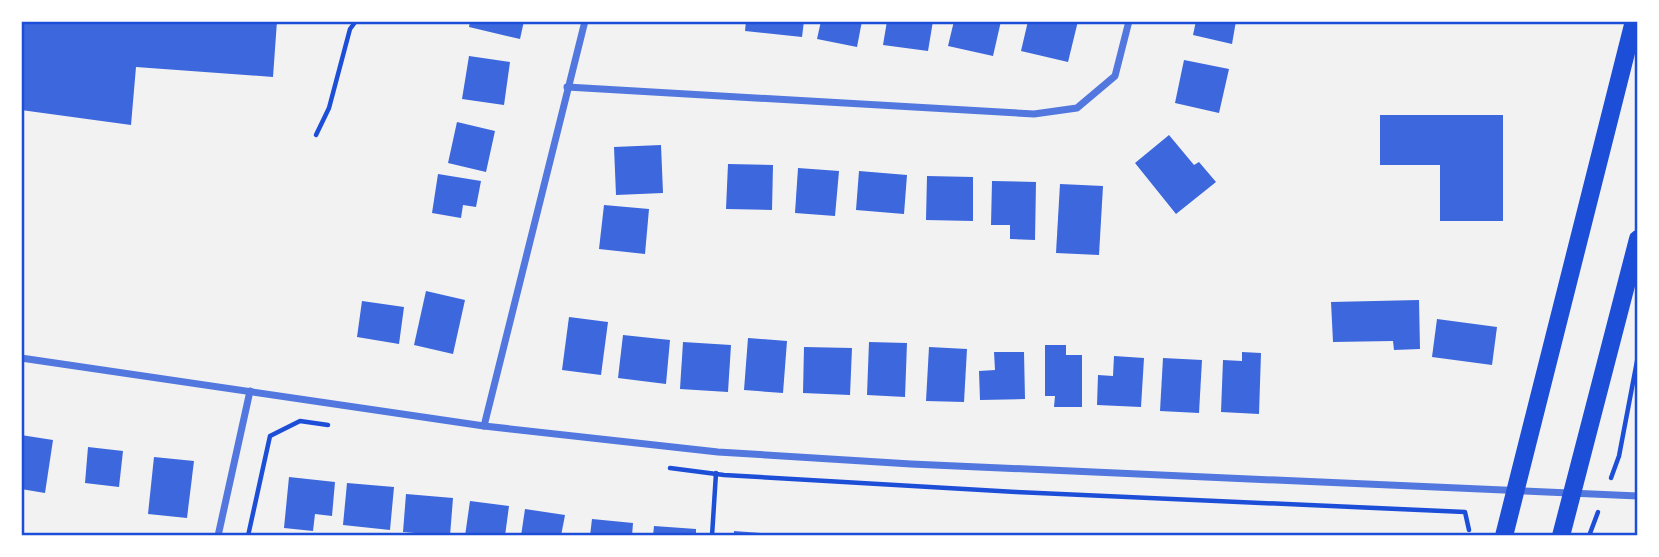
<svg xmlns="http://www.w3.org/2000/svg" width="1659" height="557" font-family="Signika,sans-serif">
<rect width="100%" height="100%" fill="#f2f2f2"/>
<g fill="#3d67dc">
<path d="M 21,21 L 277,21 L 273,77 L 136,67 L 131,125 L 21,110 Z"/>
<path d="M 470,21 L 524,21 L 520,39 L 469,27 Z"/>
<path d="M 746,21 L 804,21 L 802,37 L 745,31 Z"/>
<path d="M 821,21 L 862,21 L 857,47 L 817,39 Z"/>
<path d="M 887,21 L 933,21 L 928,51 L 883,45 Z"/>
<path d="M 954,21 L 1001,21 L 993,56 L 948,46 Z"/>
<path d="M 1028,21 L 1078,21 L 1068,62 L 1021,51 Z"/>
<path d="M 1196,21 L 1236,21 L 1232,44 L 1193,35 Z"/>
<path d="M 469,56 L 510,62 L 504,105 L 462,99 Z"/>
<path d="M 1184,60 L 1229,69 L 1219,113 L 1175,103 Z"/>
<path d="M 1380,115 L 1503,115 L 1503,221 L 1440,221 L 1440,165 L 1380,165 Z"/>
<path d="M 457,122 L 495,131 L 486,172 L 448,163 Z"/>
<path d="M 1169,135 L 1194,165 L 1199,162 L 1216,182 L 1176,214 L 1135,163 Z"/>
<path d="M 661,145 L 663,193 L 616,195 L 614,147 Z"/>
<path d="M 728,164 L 773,165 L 772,210 L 726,209 Z"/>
<path d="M 798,168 L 839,171 L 835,216 L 795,213 Z"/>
<path d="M 859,171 L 907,175 L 904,214 L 856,210 Z"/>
<path d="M 438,174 L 481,181 L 476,207 L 463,205 L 461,218 L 432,213 Z"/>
<path d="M 927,176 L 973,177 L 973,221 L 926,220 Z"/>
<path d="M 992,181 L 1036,182 L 1035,240 L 1010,239 L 1010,225 L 991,225 Z"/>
<path d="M 1060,184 L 1103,186 L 1099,255 L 1056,253 Z"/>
<path d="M 604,205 L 649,209 L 645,254 L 599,249 Z"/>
<path d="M 426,291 L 465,300 L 453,354 L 414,345 Z"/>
<path d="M 1419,300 L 1420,349 L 1394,350 L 1393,341 L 1333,342 L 1331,302 Z"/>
<path d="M 362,301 L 404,307 L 399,344 L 357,337 Z"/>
<path d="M 569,317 L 608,322 L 601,375 L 562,370 Z"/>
<path d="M 1437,319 L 1497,327 L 1492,365 L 1432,357 Z"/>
<path d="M 623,335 L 670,340 L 666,384 L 618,378 Z"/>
<path d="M 748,338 L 787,341 L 783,393 L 744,390 Z"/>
<path d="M 683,342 L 731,345 L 728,392 L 680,389 Z"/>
<path d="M 869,342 L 907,343 L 905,397 L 867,395 Z"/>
<path d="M 1045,345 L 1066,345 L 1066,355 L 1082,355 L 1082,407 L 1054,407 L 1055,396 L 1045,396 Z"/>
<path d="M 804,347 L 852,348 L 850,395 L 803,393 Z"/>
<path d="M 929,347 L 967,349 L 964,402 L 926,401 Z"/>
<path d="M 994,352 L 1024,352 L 1025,399 L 980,400 L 979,371 L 995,370 Z"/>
<path d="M 1242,352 L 1261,353 L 1259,414 L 1221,412 L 1223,360 L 1242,361 Z"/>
<path d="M 1114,356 L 1144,358 L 1141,407 L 1097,405 L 1098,375 L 1113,376 Z"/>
<path d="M 1163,358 L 1202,360 L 1199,413 L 1160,411 Z"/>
<path d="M 21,435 L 53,440 L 45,493 L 21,489 Z"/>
<path d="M 88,447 L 123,451 L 119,487 L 85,483 Z"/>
<path d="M 154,457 L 194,461 L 187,518 L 148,514 Z"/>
<path d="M 289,477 L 335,482 L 332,516 L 315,514 L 313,531 L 284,528 Z"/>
<path d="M 347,483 L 394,487 L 390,530 L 343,525 Z"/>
<path d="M 406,494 L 453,498 L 450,536 L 403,532 Z"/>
<path d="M 470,501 L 509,506 L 505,536 L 465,536 Z"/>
<path d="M 525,509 L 565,515 L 561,536 L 521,536 Z"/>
<path d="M 592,519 L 633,523 L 632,536 L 590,536 Z"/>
<path d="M 654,526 L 696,529 L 696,536 L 653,536 Z"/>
<path d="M 734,531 L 776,534 L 775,536 L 734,536 Z"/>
</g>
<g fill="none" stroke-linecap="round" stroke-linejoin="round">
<g stroke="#1d4ed8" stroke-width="4.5">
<path d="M 316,135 L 329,108 L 350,29 L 356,21"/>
<path d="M 670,468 L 724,475 L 1016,492 L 1465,512 L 1469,530"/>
<path d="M 1611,478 L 1619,456 L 1638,356"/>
<path d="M 248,536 L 270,436 L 300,421 L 328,425"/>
<path d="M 712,536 L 716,473"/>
<path d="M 1589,536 L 1598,512"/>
</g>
<g stroke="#5277de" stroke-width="7">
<path d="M 567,87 L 1034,114 L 1077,108 L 1115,76 L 1129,21"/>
<path d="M 21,358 L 484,426 L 718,452 L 911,464 L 1638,496"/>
<path d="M 484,426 L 585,21"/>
<path d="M 218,536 L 250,391"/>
</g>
<g stroke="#1d4ed8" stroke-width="18">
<path d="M 1504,536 L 1634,21"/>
<path d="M 1561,536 L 1638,239"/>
</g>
</g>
<rect width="1659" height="557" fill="none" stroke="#ffffff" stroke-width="46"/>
<rect x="23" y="23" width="1613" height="511" fill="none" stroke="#1d4ed8" stroke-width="2.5"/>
</svg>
